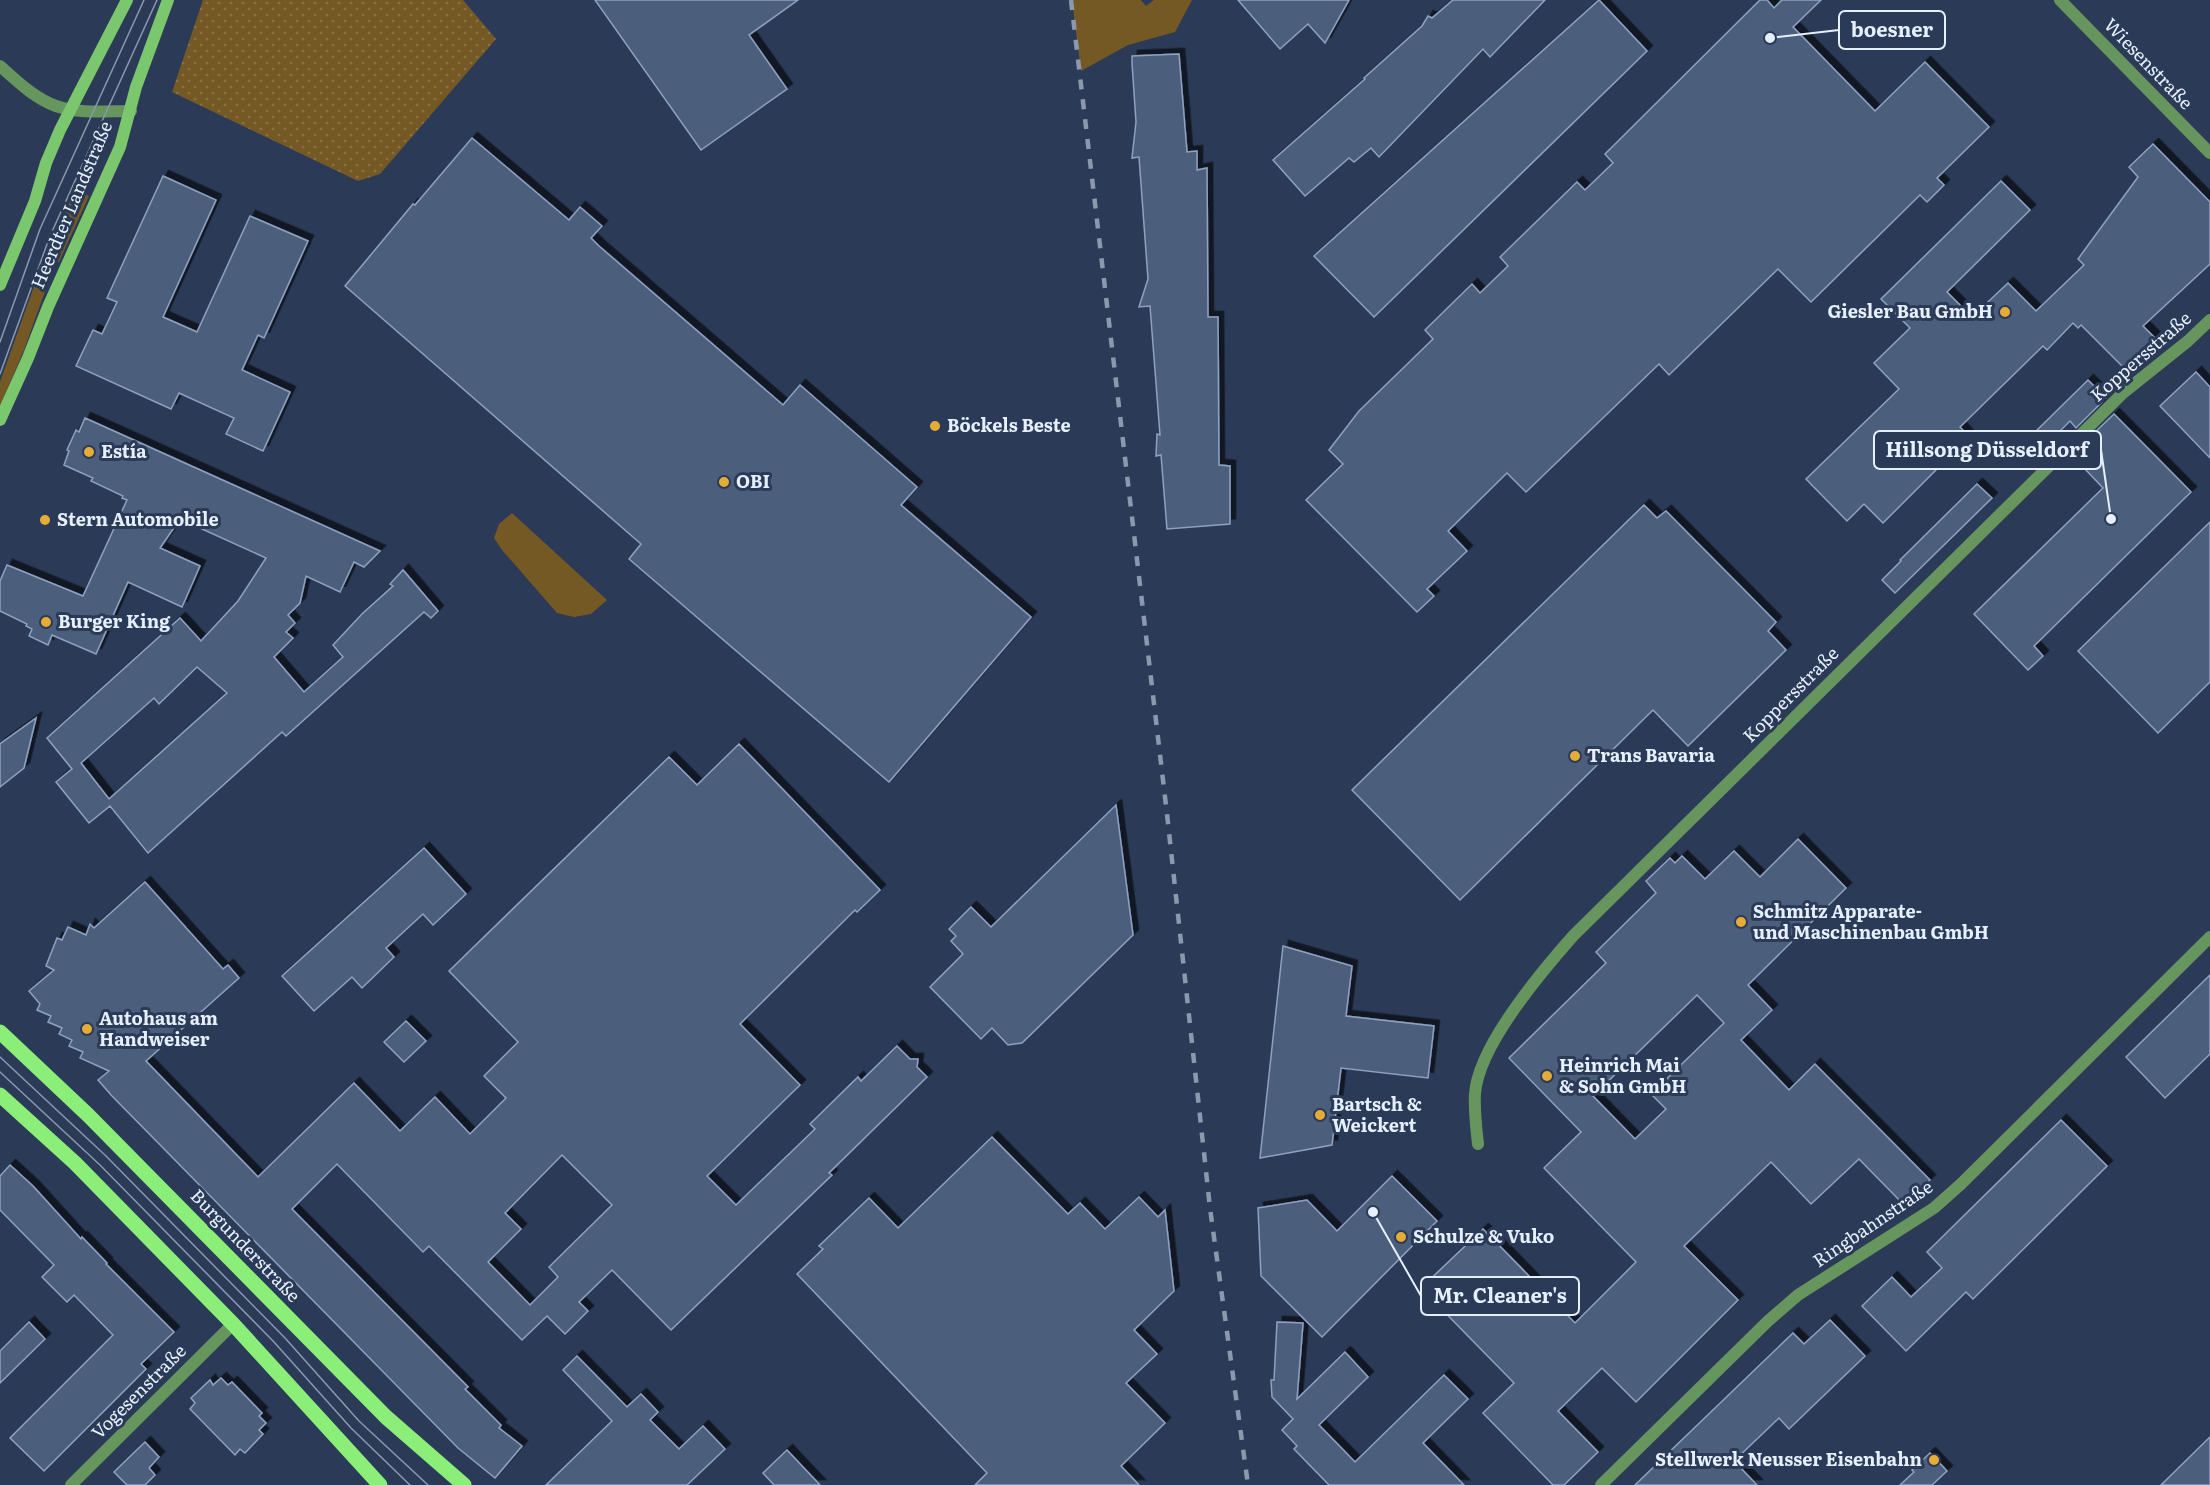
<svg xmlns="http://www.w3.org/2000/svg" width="2210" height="1485" font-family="Literata,serif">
<defs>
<pattern id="garden-dots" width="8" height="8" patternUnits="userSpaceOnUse" patternTransform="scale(1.5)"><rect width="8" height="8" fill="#755925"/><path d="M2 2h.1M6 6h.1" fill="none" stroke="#897146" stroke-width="1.8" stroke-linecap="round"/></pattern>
<filter id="shadow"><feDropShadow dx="5.5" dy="-5.5" stdDeviation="0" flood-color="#0009"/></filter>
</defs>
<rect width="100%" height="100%" fill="#2b3b57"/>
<g fill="#755925">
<path d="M 1072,0 L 1141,0 L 1146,6 L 1154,0 L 1192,0 L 1175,32 L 1128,45 L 1081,71 Z"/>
<path d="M 75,189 L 89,196 L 59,262 L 49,258 L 47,253 Z"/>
<path d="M 37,278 L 48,283 L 24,350 L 0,406 L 0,382 Z"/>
<path d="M 512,513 L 607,600 L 591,614 L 574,617 L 557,613 L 502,550 L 494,538 L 499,524 Z"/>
</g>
<path fill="url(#garden-dots)" d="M 203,0 L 463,0 L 496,39 L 380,174 L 358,181 L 172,92 Z"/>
<g fill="#4c5e7c" stroke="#8ea1c2" stroke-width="1.5" fill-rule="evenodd" filter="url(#shadow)">
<path d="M 595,0 L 798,0 L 749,35 L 787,89 L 701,150 Z"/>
<path d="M 1238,0 L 1349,0 L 1325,43 L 1308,24 L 1280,49 Z"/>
<path d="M 1453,0 L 1545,0 L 1490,57 L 1483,49 L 1379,157 L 1371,148 L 1354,162 L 1349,158 L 1305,196 L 1273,160 L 1365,79 L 1364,78 L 1422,26 L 1428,16 L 1432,18 Z"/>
<path d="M 1599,0 L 1647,51 L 1374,317 L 1314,256 Z"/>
<path d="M 1760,0 L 1767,0 L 1774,8 L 1782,0 L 1821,0 L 1793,27 L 1875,111 L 1925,62 L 1989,127 L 1937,178 L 1944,185 L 1927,202 L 1920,195 L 1811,302 L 1778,269 L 1669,375 L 1659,364 L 1526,492 L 1507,473 L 1448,531 L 1467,551 L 1427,589 L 1434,596 L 1417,612 L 1306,500 L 1343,464 L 1329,450 L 1359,411 L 1433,339 L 1425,330 L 1472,284 L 1480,293 L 1508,266 L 1500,257 L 1577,182 L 1585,190 L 1613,163 L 1605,154 Z"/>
<path d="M 1179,54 L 1187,152 L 1197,151 L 1197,170 L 1207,168 L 1208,317 L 1218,317 L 1219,465 L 1230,466 L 1230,524 L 1167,529 L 1161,455 L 1156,456 L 1157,434 L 1160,435 L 1150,306 L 1139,307 L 1148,279 L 1139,157 L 1132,158 L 1136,122 L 1132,63 L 1132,56 Z"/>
<path d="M 472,138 L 569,220 L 580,207 L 602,226 L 591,238 L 599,246 L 783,405 L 800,385 L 917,487 L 901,505 L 1031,617 L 889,782 L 629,559 L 641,544 L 345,286 L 413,204 L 415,205 Z"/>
<path d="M 2153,144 L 2210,202 L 2210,264 L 2143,326 L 2155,338 L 2124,368 L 2081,325 L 2078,328 L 2073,323 L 2047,350 L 2043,346 L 1960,427 L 1969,437 L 1883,523 L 1864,504 L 1847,521 L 1806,479 L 1899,389 L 1874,363 L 1910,328 L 1881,299 L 2001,181 L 2030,210 L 1947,292 L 1972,317 L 2008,283 L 2036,311 L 2084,265 L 2078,259 L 2138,177 L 2129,167 Z"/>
<path d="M 163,176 L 216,200 L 163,317 L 197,332 L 250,216 L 308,241 L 264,338 L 258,335 L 242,370 L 290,392 L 263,451 L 226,434 L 234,418 L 179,393 L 171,409 L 76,366 L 93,330 L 102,334 L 117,302 L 107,298 Z"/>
<path d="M 2196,372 L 2210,387 L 2210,458 L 2160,406 Z"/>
<path d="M 2088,380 L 2100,392 L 2096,395 L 2102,402 L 2076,428 L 2070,421 L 2043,448 L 2031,436 Z"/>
<path d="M 2114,414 L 2191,492 L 2034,646 L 2043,656 L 2028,670 L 1974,614 L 2103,488 L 2086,470 L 2102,455 L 2087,440 Z"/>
<path d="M 85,418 L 380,551 L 364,567 L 354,562 L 340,592 L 306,576 L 300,603 L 288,615 L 295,623 L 286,632 L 293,638 L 274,657 L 304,692 L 343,657 L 333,645 L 363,613 L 393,586 L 390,584 L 403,570 L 438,611 L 431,618 L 424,612 L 286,736 L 282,732 L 148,853 L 110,806 L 89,823 L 56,782 L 72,769 L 47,738 L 180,618 L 201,641 L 238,601 L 266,558 L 180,519 L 160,548 L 200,566 L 182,607 L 128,582 L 96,654 L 52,635 L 48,645 L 29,636 L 32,629 L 26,626 L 27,624 L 0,611 L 0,581 L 7,565 L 83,596 L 127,500 L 122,498 L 123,496 L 91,481 L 93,478 L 64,465 L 69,451 L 67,450 L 76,430 L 79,432 ZM 197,667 L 227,693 L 109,799 L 81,763 L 154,698 L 159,704 Z"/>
<path d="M 1977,484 L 1992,498 L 1895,593 L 1882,580 L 1901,561 L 1900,560 Z"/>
<path d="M 1644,505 L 1657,518 L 1666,511 L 1776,622 L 1768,631 L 1786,650 L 1688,746 L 1653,710 L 1460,900 L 1352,790 Z"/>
<path d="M 2210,522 L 2210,682 L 2158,733 L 2078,651 Z"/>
<path d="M 36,718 L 24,768 L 0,787 L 0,744 Z"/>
<path d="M 739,744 L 880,890 L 857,912 L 855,910 L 740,1024 L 800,1085 L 707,1176 L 736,1205 L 815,1129 L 810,1124 L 858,1077 L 861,1081 L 897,1046 L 910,1059 L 918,1059 L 917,1067 L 927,1077 L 829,1173 L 832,1175 L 671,1330 L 612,1270 L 579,1302 L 588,1311 L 565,1334 L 547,1316 L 522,1340 L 429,1246 L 423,1252 L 337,1164 L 292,1209 L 468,1387 L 465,1389 L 501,1425 L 499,1428 L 522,1446 L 495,1478 L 458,1448 L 112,1096 L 98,1080 L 109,1071 L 80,1058 L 83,1052 L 69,1046 L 72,1040 L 59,1034 L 62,1028 L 48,1022 L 51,1016 L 37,1010 L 40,1004 L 29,991 L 54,970 L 46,966 L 57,938 L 62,940 L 68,927 L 86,935 L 90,924 L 94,928 L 145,882 L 223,969 L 228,965 L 239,978 L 146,1061 L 258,1177 L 354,1083 L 400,1131 L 435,1097 L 470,1134 L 506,1098 L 484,1076 L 518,1042 L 449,971 L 669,757 L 697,785 ZM 562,1155 L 612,1205 L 549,1267 L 558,1277 L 530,1305 L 488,1262 L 521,1229 L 505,1213 Z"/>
<path d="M 1116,805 L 1133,935 L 1022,1043 L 1008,1045 L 992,1028 L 981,1039 L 930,987 L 963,954 L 951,941 L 956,936 L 949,929 L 971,907 L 991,927 Z"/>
<path d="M 1798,839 L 1846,888 L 1748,985 L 1772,1010 L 1741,1040 L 1789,1090 L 1815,1064 L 1930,1180 L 1904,1205 L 1859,1159 L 1811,1204 L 1771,1162 L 1684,1246 L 1738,1300 L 1636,1402 L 1602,1368 L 1558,1411 L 1598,1452 L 1564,1485 L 1553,1485 L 1483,1413 L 1514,1383 L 1421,1288 L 1483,1229 L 1575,1323 L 1636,1262 L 1544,1168 L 1581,1132 L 1509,1058 L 1606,963 L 1596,952 L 1656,893 L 1646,881 L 1670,858 L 1675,863 L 1682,856 L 1705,879 L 1734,851 L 1760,877 ZM 1697,995 L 1724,1023 L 1651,1094 L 1666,1109 L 1635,1139 L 1593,1096 Z"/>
<path d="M 424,848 L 466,894 L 433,925 L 423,914 L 386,948 L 394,957 L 362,988 L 352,977 L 314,1011 L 282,976 Z"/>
<path d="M 1283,946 L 1352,966 L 1346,1016 L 1434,1026 L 1428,1078 L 1341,1068 L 1332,1145 L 1260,1158 Z"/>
<path d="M 2210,975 L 2210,1054 L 2165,1098 L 2126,1057 Z"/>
<path d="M 406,1021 L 426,1041 L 404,1062 L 384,1042 Z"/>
<path d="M 2061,1120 L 2107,1166 L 1973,1299 L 1966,1292 L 1906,1351 L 1862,1306 L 1892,1277 L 1911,1297 L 1942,1268 L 1927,1252 Z"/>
<path d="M 992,1137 L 1068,1214 L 1080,1203 L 1105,1229 L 1139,1197 L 1158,1217 L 1165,1210 L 1174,1291 L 1134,1330 L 1157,1354 L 1126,1383 L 1165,1423 L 1121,1466 L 1139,1485 L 975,1485 L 987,1473 L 797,1274 L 823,1249 L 819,1246 L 869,1198 L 898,1228 Z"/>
<path d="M 10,1165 L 33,1186 L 81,1239 L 82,1237 L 107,1263 L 106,1264 L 174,1332 L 141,1364 L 146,1369 L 44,1471 L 10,1438 L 113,1335 L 74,1295 L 67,1302 L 42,1277 L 54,1265 L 0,1210 L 0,1176 Z"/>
<path d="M 1392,1176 L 1437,1221 L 1322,1337 L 1261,1276 L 1258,1208 L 1307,1200 L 1337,1231 Z"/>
<path d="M 1830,1320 L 1865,1356 L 1789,1429 L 1779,1418 L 1734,1461 L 1757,1485 L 1635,1485 L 1793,1333 L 1804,1344 Z"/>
<path d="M 29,1322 L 45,1339 L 0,1383 L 0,1351 Z"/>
<path d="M 1277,1322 L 1303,1323 L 1297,1399 L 1345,1352 L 1368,1377 L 1319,1425 L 1355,1462 L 1444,1375 L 1468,1399 L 1423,1443 L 1464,1485 L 1329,1485 L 1294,1449 L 1297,1446 L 1282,1430 L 1293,1419 L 1272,1397 L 1271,1380 L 1274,1380 Z"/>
<path d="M 577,1356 L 627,1407 L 641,1394 L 658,1412 L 650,1420 L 679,1449 L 703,1426 L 725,1449 L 687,1485 L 546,1485 L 612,1421 L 563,1370 Z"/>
<path d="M 221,1378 L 228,1385 L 232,1382 L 262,1413 L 259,1416 L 266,1423 L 259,1430 L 263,1434 L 245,1453 L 240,1449 L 235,1455 L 190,1409 L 195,1403 L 191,1398 L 210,1380 L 213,1385 Z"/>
<path d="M 2210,1437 L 2210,1485 L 2161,1485 Z"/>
<path d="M 145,1442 L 159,1457 L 149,1468 L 155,1475 L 145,1485 L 127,1485 L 114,1472 Z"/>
<path d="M 787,1450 L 820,1485 L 774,1485 L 763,1473 Z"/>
<path d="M 1930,1453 L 1947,1471 L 1932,1485 L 1900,1485 L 1914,1472 L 1912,1470 Z"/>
</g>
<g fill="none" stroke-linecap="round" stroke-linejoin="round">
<g stroke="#66955e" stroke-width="12">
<path d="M 2060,0 L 2210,153"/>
<path d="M 0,66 C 17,81 34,98 56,106 C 79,114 107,111 131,111"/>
<path d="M 1478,1144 C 1476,1127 1474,1110 1475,1094 C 1478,1046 1542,971 1573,936 L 2123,393 L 2188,341 L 2210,320"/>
<path d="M 71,1485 L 233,1324"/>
<path d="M 1601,1485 L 1768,1321 L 1798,1295 L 1934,1208 L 1961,1184 L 2210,937"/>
</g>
<g stroke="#7bc76e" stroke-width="12">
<path d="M 0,285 L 35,201 L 46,163 L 60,130 L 127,0"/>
<path d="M 0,420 L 28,358 L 48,307 L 120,147 L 136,87 L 168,0"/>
</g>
<g stroke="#8aee79" stroke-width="15">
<path d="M 0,1032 L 88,1115 L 386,1417 L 464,1485"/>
<path d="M 0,1095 L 75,1163 L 233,1324 L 380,1485"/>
</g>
<g stroke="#8c98ad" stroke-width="1.5">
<path d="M 0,342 L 40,229 L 144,0"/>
<path d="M 0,374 L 50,236 L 157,0"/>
<path d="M 0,1057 L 106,1156 L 285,1338 L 359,1421 L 428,1485"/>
<path d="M 0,1072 L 100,1165 L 274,1342 L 351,1428 L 410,1485"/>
</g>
<path stroke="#8c98ad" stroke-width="4.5" stroke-dasharray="10 10" stroke-linecap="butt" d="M 1071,0 L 1167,814 L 1210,1208 L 1248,1485"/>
</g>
<g fill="#e6ac36" stroke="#2b3b57" stroke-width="2">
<circle cx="2005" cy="312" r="6"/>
<circle cx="935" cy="426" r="6"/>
<circle cx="89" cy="452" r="6"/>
<circle cx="724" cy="482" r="6"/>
<circle cx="45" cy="520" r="6"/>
<circle cx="46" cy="622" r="6"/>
<circle cx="1575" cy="756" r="6"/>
<circle cx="1741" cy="922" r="6"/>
<circle cx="87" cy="1029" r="6"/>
<circle cx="1547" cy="1076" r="6"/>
<circle cx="1320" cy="1115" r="6"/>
<circle cx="1401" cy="1237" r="6"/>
<circle cx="1934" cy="1460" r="6"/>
</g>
<g text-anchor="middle" stroke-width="6" stroke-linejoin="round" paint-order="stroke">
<g font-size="18" fill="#e6effd" stroke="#2b3b57">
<text transform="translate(2148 64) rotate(46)" y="6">Wiesenstraße</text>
<text transform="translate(72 205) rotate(-67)" y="6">Heerdter Landstraße</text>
<text transform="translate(2141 357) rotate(-41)" y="6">Koppersstraße</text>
<text transform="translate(1791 695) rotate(-45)" y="6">Koppersstraße</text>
<text transform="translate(1873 1224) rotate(-34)" y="6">Ringbahnstraße</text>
<text transform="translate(245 1246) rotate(46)" y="6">Burgunderstraße</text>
<text transform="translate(139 1392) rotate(-45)" y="6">Vogesenstraße</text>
</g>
<g font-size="18" font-weight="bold" fill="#e6effd" stroke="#2b3b57" text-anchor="start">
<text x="1993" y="318" text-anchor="end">Giesler Bau GmbH</text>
<text x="947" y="432">Böckels Beste</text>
<text x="101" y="458">Estía</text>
<text x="736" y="488">OBI</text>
<text x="57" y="526">Stern Automobile</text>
<text x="58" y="628">Burger King</text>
<text x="1587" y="762">Trans Bavaria</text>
<text x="1753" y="918">Schmitz Apparate-<tspan x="1753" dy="21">und Maschinenbau GmbH</tspan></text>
<text x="99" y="1025">Autohaus am<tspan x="99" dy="21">Handweiser</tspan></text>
<text x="1559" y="1072">Heinrich Mai<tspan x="1559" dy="21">&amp; Sohn GmbH</tspan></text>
<text x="1332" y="1111">Bartsch &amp;<tspan x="1332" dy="21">Weickert</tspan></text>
<text x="1413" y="1243">Schulze &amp; Vuko</text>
<text x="1922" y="1466" text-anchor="end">Stellwerk Neusser Eisenbahn</text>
</g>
</g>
<path fill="none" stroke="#e6effd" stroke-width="2" d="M1770 38L1839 30M2111 519L2101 450M1373 1212L1421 1296"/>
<g fill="#e6effd" stroke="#2b3b57" stroke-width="2">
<circle cx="1770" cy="38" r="6"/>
<circle cx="2111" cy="519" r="6"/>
<circle cx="1373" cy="1212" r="6"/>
</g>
<g fill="#2b3b57" stroke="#e6effd" stroke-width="2">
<rect x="1839" y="11" width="106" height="38" rx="6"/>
<rect x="1874" y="431" width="227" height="38" rx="6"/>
<rect x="1421" y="1277" width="158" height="38" rx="6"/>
</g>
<g font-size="20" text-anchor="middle" font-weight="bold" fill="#e6effd">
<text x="1892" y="37">boesner</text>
<text x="1987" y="457">Hillsong Düsseldorf</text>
<text x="1500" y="1303">Mr. Cleaner's</text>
</g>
</svg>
